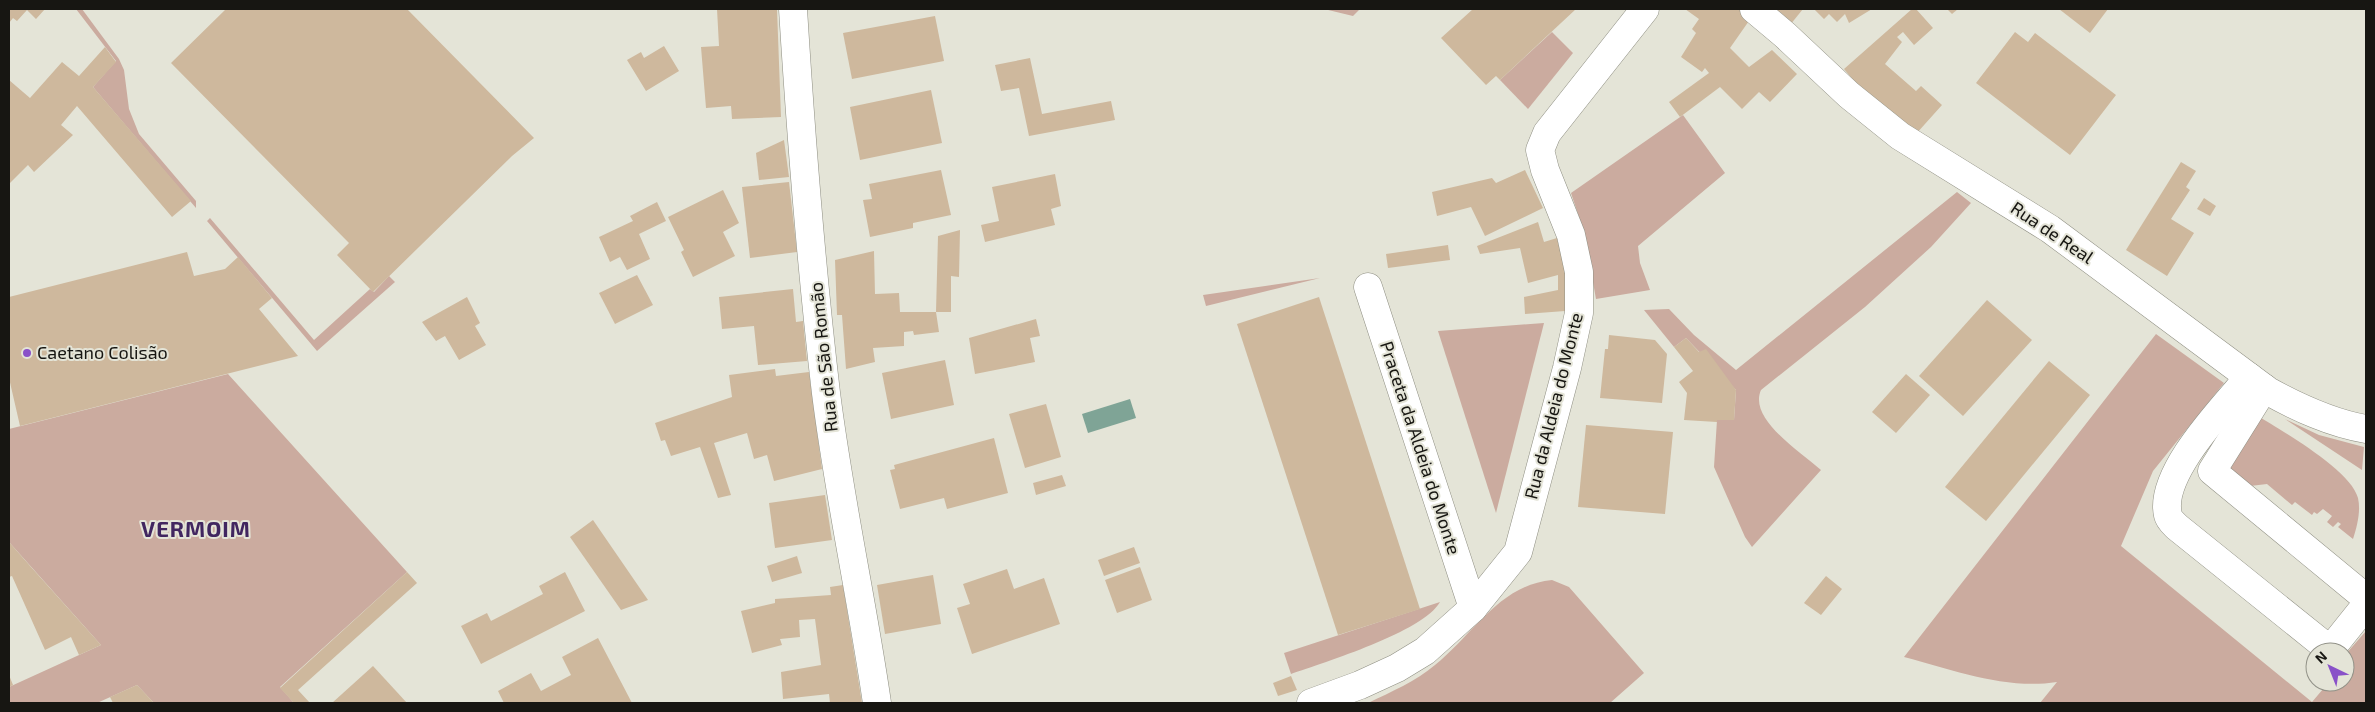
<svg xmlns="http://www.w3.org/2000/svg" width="2375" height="712" font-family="'Exo 2',sans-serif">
<rect width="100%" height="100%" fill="#e4e4d7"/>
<g fill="#cbab9f">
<path d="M 76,9 L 82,9 L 119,59 L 124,70 L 129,109 L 139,134 L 196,201 L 196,208 L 93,87 L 116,61 Z"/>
<path d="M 1324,9 L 1360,9 L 1353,16 Z"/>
<path d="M 1552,32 L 1573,53 L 1528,109 L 1500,80 Z"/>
<path d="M 1683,115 L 1725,173 L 1638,246 L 1640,263 L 1650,290 L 1596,299 L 1584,232 L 1571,193 Z"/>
<path d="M 1957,192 L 1971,203 L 1931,247 L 1865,307 L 1761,390 C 1748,419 1801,452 1821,470 L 1752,547 L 1745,537 L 1714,467 L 1717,420 L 1734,420 L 1736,390 L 1686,338 L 1674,347 L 1644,310 L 1669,309 L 1694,335 L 1736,370 Z"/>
<path d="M 210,218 L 314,340 L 370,289 L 374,292 L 389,276 L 395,282 L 317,351 L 207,221 Z"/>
<path d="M 1320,278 L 1206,306 L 1203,295 Z"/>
<path d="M 1544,323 L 1496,513 L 1438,331 Z"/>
<path d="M 2156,334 L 2224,383 L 2153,471 L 2121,546 L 2312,702 L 2329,682 L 2345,682 L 2345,655 L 2366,631 L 2366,703 L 2040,703 L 2057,682 C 2006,690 1953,670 1904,657 Z"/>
<path d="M 228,374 L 407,572 L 280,687 L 294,703 L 154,703 L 137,685 L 97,703 L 9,703 L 9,687 L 101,645 L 9,542 L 9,429 Z"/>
<path d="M 2258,416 C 2282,431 2351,470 2358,498 C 2361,511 2357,527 2353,539 L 2338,527 L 2341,524 L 2338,522 L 2333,527 L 2327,522 L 2332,516 L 2323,509 L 2317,514 L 2314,512 L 2312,515 L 2295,502 L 2292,505 L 2267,484 L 2250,486 L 2225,466 Z"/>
<path d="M 2285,419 L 2319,435 L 2364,447 L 2362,470 Z"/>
<path d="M 1552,580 L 1569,587 L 1644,673 L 1610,703 L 1368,703 C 1391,692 1416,681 1435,665 C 1473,635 1499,585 1552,580 Z"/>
<path d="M 1440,602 C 1423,632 1325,662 1291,674 L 1284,653 Z"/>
</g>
<path fill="#7fa496" d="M 1130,399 L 1136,418 L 1088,433 L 1082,414 Z"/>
<g fill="#ceb89d">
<path d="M 9,9 L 45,9 L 36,19 L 27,10 L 17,21 L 13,18 L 9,23 Z"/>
<path d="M 226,9 L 407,9 L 534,138 L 512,156 L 373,292 L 337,255 L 349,243 L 171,63 Z"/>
<path d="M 717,9 L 777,9 L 781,117 L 732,119 L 731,106 L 706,108 L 701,47 L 719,46 Z"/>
<path d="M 1473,9 L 1576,9 L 1500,80 L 1496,76 L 1486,85 L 1441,38 Z"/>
<path d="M 1685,9 L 1738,9 L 1751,18 L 1730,48 L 1749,67 L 1772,50 L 1797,74 L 1770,102 L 1759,92 L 1742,109 L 1720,87 L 1680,117 L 1669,102 L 1709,73 L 1705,68 L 1702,72 L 1681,57 L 1696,33 L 1692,29 L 1699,19 Z"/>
<path d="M 1769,9 L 1803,9 L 1790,25 Z"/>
<path d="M 1814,9 L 1872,9 L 1849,23 L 1845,14 L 1837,22 L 1829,14 L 1824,19 Z"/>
<path d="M 1912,9 L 1916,9 L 1933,28 L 1914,45 L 1903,32 L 1897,37 L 1902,42 L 1885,64 L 1916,91 L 1921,86 L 1942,105 L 1916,134 L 1866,95 L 1844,69 Z"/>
<path d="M 1947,9 L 1958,9 L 1952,14 Z"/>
<path d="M 2059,9 L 2108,9 L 2090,33 Z"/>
<path d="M 935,16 L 944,61 L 852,79 L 843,33 Z"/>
<path d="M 2015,32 L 2028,42 L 2035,33 L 2116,95 L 2070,155 L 1976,83 Z"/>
<path d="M 664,46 L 679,71 L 646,91 L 627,60 L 641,52 L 644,58 Z"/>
<path d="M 105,47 L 116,62 L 93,87 L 191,201 L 172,217 L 77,106 L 61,125 L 73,135 L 34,172 L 28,165 L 9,184 L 9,80 L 30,98 L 62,62 L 79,76 Z"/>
<path d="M 1030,58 L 1042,114 L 1111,101 L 1115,120 L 1029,136 L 1019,88 L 1001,91 L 995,65 Z"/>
<path d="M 931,90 L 942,143 L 860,160 L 850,107 Z"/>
<path d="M 784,140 L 789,177 L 759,180 L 756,153 Z"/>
<path d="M 2181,162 L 2196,171 L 2186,187 L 2190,190 L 2171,219 L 2194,233 L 2167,276 L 2126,250 Z"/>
<path d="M 941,170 L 951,215 L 913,223 L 913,228 L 870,237 L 863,200 L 872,199 L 869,184 Z"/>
<path d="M 1525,170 L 1543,208 L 1485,236 L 1471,207 L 1437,216 L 1432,192 L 1492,178 L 1496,183 Z"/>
<path d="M 1055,174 L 1061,206 L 1051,209 L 1055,225 L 985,242 L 981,225 L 999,221 L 992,187 Z"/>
<path d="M 789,182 L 797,252 L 750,258 L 742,187 Z"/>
<path d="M 723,190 L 739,223 L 723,232 L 735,256 L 693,277 L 681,252 L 684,250 L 668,217 Z"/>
<path d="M 2204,198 L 2216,206 L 2210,216 L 2197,209 Z"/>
<path d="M 657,202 L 666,221 L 639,234 L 650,259 L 627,270 L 620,257 L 610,262 L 599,237 L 633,221 L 630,216 Z"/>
<path d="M 1538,222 L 1544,242 L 1557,238 L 1566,273 L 1565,311 L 1525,314 L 1524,297 L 1558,290 L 1558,275 L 1528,283 L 1520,248 L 1480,254 L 1477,246 Z"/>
<path d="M 960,230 L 959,277 L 951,276 L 951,312 L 936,312 L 938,236 Z"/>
<path d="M 1448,245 L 1450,260 L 1388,268 L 1386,254 Z"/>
<path d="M 874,251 L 875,294 L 899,293 L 900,312 L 936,312 L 939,332 L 914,335 L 913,331 L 904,332 L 904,346 L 873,348 L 875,362 L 846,369 L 842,315 L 837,315 L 835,260 Z"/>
<path d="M 187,252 L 194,276 L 225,269 L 238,257 L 272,298 L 259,309 L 298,356 L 20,426 L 9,378 L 9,297 Z"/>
<path d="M 637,275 L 653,305 L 615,324 L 599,293 Z"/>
<path d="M 793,289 L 796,322 L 803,321 L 807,361 L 758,365 L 754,326 L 722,329 L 719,297 Z"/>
<path d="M 467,297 L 480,323 L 475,326 L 486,345 L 459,360 L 445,336 L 436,341 L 422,322 Z"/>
<path d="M 1319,297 L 1420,609 L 1338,635 L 1237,324 Z"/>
<path d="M 1987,300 L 2032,340 L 1963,416 L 1919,376 Z"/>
<path d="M 1036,319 L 1040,336 L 1030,338 L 1035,362 L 975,374 L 969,338 Z"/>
<path d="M 1609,335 L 1655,340 L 1667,354 L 1662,403 L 1600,398 L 1605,349 L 1608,349 Z"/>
<path d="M 1686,338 L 1699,352 L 1706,349 L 1736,390 L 1734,420 L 1717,420 L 1717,422 L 1684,420 L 1687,393 L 1679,382 L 1693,371 L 1674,347 Z"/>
<path d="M 945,360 L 954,405 L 891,419 L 882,373 Z"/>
<path d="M 2049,361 L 2090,395 L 1986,521 L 1945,487 Z"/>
<path d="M 775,369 L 776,376 L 809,372 L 822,469 L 774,481 L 767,455 L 754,459 L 747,433 L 714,443 L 731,495 L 718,498 L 700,447 L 671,456 L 665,440 L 661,441 L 655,423 L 732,397 L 729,375 Z"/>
<path d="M 1906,374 L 1930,395 L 1896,433 L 1872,412 Z"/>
<path d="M 1046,404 L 1061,457 L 1025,468 L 1009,414 Z"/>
<path d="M 1586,425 L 1673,432 L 1665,514 L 1578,507 Z"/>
<path d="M 994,438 L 1008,493 L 947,509 L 944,498 L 900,509 L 890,470 L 895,469 L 894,465 Z"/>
<path d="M 1062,475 L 1066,486 L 1036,495 L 1033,483 Z"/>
<path d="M 825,495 L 832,540 L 775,548 L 769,503 Z"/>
<path d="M 593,520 L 648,600 L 621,610 L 570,537 Z"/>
<path d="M 9,542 L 31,567 L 101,645 L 79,655 L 71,637 L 45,650 L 12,576 L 9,577 Z"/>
<path d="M 1134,547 L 1140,563 L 1104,576 L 1098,560 Z"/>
<path d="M 797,556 L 802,573 L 772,582 L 767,566 Z"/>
<path d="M 1140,567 L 1152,600 L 1117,613 L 1105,580 Z"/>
<path d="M 1007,569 L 1014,589 L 1044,578 L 1060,624 L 972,654 L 957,608 L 970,604 L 963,584 Z"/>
<path d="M 407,572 L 417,583 L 298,690 L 310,703 L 294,703 L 280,688 Z"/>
<path d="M 565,572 L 585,611 L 481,664 L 461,626 L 487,613 L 491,621 L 543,594 L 539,586 Z"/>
<path d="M 933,575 L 941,624 L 885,634 L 877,585 Z"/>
<path d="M 1826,576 L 1842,589 L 1821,615 L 1804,603 Z"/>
<path d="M 843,585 L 862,703 L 830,703 L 829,694 L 783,699 L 781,672 L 821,665 L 815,619 L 799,620 L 800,637 L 780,639 L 782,645 L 752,653 L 741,611 L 775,603 L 775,599 L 831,595 L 830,587 Z"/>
<path d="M 598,638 L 632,703 L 504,703 L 498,691 L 531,673 L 541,691 L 571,675 L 562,657 Z"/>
<path d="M 373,666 L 407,703 L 332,703 Z"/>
<path d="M 9,675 L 13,685 L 9,687 Z"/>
<path d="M 1291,676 L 1297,690 L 1278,696 L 1273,683 Z"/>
<path d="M 137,685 L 154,703 L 113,703 L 110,697 Z"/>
</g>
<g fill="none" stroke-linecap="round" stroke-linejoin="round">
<g stroke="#8f8f83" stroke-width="29">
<g id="minor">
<path d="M 793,9 C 801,137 811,266 826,393 C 839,497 862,600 877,703"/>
<path d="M 1754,9 L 1785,35 L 1849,95 L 1900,136 L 2050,229 L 2268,391 C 2299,408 2331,423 2366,429"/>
<path d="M 1368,287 L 1473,608"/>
<path d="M 2249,377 C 2224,407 2158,474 2168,515 C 2169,520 2174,524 2177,527 L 2330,650 L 2366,605"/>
<path d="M 2264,388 L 2212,471 L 2366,598"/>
<path d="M 1311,703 L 1360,685 L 1397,668 L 1425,651 L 1473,608 L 1518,552 L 1567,368 L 1579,313 L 1579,272 L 1571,235 L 1545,170 L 1540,150 L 1547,133 L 1645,9"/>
</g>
</g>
<use href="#minor" stroke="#fff" stroke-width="28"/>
</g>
<circle fill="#8951c8" stroke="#e4e4d7" stroke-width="2" cx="27" cy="353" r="5"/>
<g text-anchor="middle" stroke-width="4" stroke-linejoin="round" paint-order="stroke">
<g font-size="18" fill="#171612" stroke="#e4e4d7">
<text transform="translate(2052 233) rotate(34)" y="6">Rua de Real</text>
<text transform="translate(824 357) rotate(-96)" y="6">Rua de São Romão</text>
<text transform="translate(1554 406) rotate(-76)" y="6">Rua da Aldeia do Monte</text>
<text transform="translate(1420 448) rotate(72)" y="6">Praceta da Aldeia do Monte</text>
</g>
<g font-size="18" fill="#171612" stroke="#e4e4d7" text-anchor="start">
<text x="37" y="359">Caetano Colisão</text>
</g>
<g font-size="22" font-weight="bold" letter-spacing="1" fill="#412660" stroke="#e4e4d7">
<text x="196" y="537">VERMOIM</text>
</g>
</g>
<rect width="2375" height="712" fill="none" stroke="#171612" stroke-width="20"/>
<g transform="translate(2330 667) rotate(317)"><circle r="24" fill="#e4e4d7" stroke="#929288"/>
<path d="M0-4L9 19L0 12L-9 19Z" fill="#8951c8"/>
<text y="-8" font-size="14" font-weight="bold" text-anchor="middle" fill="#171612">N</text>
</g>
</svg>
